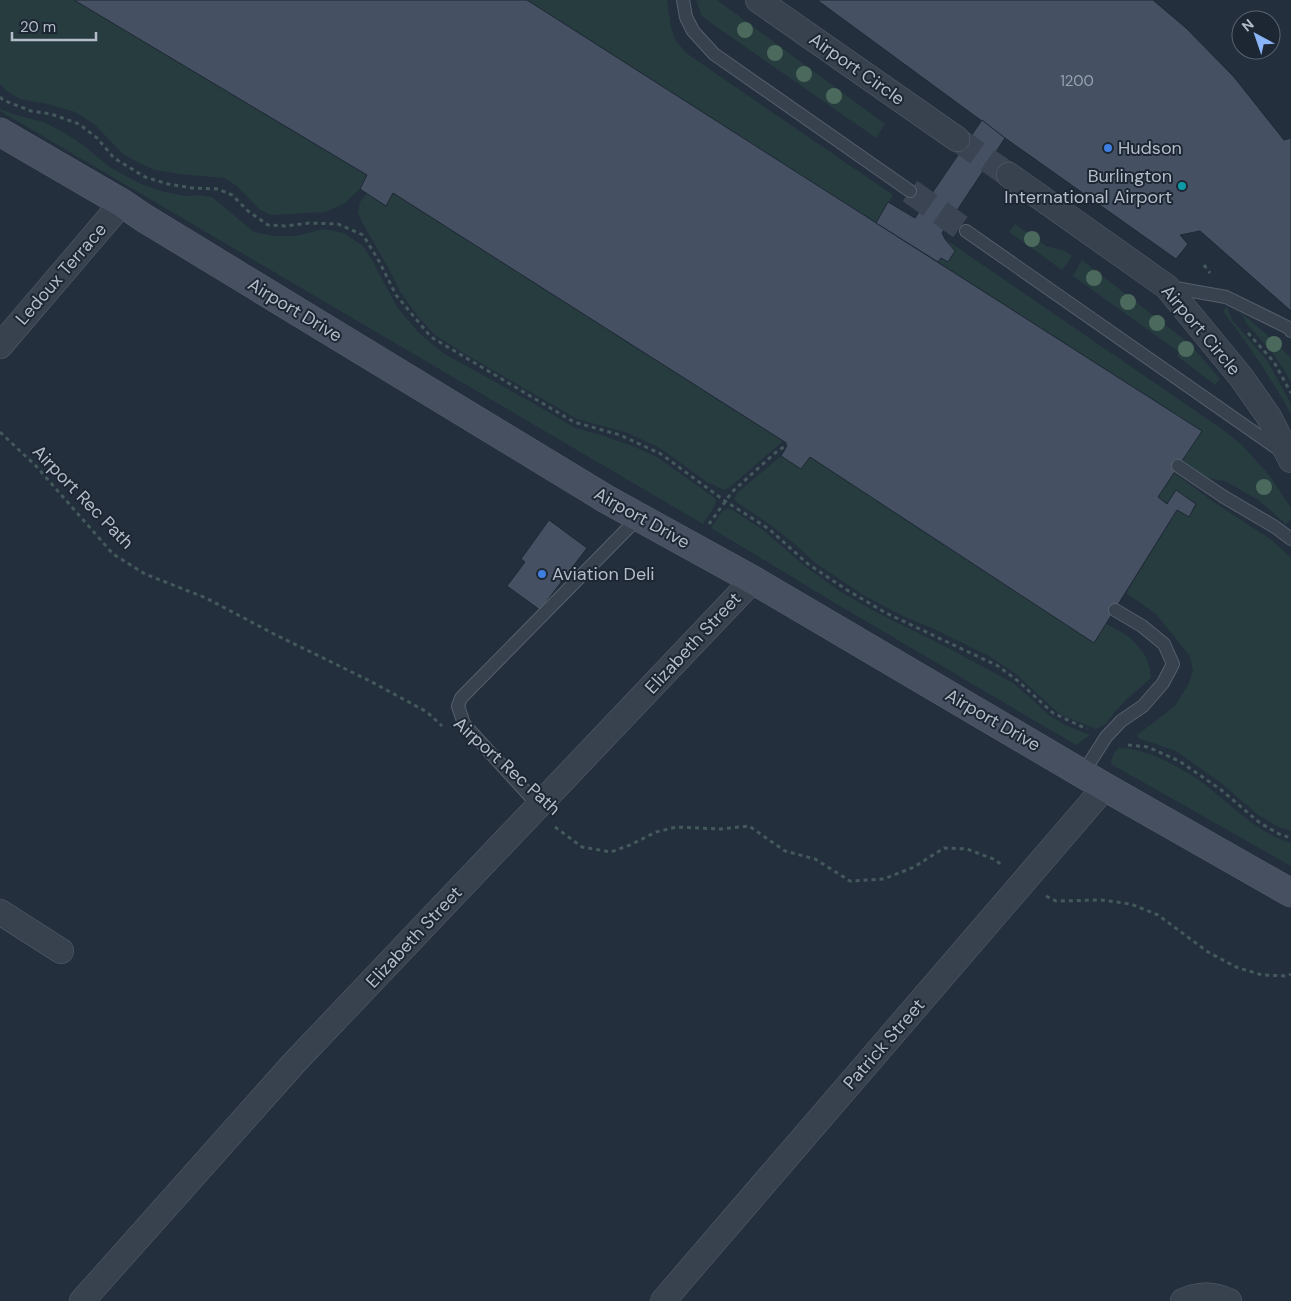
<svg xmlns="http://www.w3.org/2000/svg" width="1291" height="1301" font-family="'DM Sans',sans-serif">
<rect width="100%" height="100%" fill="#242f3e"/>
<g fill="#263c3f">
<path d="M 0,0 L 74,0 L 367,175 L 360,189 L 345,203 L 325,212 L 271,215 L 259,209 L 237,186 L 224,178 L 180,174 L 155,170 L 139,163 L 123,154 L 94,124 L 75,112 L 48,104 L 20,99 L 8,92 L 0,84 Z"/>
<path d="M 527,0 L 667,0 L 671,28 L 676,41 L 686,53 L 893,195 L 876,223 Z"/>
<path d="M 696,0 L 717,0 L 885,124 L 876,138 L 711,23 L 702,16 Z"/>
<path d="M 0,109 L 16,115 L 44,122 L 63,132 L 83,145 L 111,168 L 139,183 L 161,191 L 185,196 L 198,195 L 212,197 L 254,232 L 274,236 L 296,236 L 324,229 L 344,233 L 363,246 L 372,260 L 397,307 L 419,333 L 443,353 L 547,411 L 575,428 L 598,434 L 635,447 L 657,457 L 712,496 L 716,500 C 715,509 707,516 703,524 L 0,111 Z"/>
<path d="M 367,193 L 385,206 L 393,193 L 783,441 L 730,487 L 724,490 L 707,482 L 660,448 L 628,433 L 577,419 L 465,354 L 435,335 L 419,318 L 401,293 L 389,269 L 362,222 L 358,213 L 360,202 Z"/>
<path d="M 1015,224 L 1046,246 L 1065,251 L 1072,256 L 1062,270 L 1009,232 Z"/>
<path d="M 945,239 L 1222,429 L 1241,444 L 1270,476 L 1291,508 L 1291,519 L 1286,524 L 1257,499 L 1225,481 L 1207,478 L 1182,460 L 1202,431 L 938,262 L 941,258 L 948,261 L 955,251 Z"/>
<path d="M 1082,260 L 1190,344 L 1220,379 L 1215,385 L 1177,356 L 1179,352 L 1073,276 Z"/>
<path d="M 1227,307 L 1232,320 L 1267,360 L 1291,404 L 1291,414 C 1271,378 1248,344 1223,311 Z"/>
<path d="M 1241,313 L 1263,331 L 1291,358 L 1291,382 L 1283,368 L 1271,351 L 1247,324 Z"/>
<path d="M 781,456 L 801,468 L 810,457 L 1128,636 C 1143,651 1149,656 1151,678 L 1126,700 L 1113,714 L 1106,724 L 1096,729 L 1064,716 L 1055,710 L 1016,674 L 989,656 L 932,628 L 903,616 L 863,595 L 814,562 L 796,545 L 769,524 L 738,503 L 734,499 L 737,493 Z"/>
<path d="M 1174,473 L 1218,505 L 1272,540 L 1291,558 L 1291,831 L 1278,827 L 1257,814 L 1221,783 L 1176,751 L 1138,738 L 1137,735 L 1175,706 L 1188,685 L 1193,671 L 1190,656 L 1155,613 L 1126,593 L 1177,510 L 1189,517 L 1196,505 L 1167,504 L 1158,497 Z"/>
<path d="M 725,509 L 731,509 L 763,530 L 806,567 L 841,592 L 878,613 L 950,649 L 1013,683 L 1034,701 L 1047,714 L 1065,725 L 1090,735 L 1076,745 L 835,603 L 711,528 L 721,513 Z"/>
<path d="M 1119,748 C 1136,748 1151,754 1166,761 C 1179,768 1191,774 1203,783 C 1230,804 1257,833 1291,843 L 1291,866 L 1111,764 C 1112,757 1113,753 1119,748 Z"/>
</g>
<g fill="#455162" stroke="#1f2835">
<path d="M 74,0 L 527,0 L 1202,431 L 1158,497 L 1167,504 L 1176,490 L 1196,504 L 1189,517 L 1177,510 L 1094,643 L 810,457 L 801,469 L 781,456 L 788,444 L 393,193 L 386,206 L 360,189 L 367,175 Z"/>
<path d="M 817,0 L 1153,0 L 1186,28 L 1234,77 L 1284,140 L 1291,138 L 1291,311 L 1200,231 L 1180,235 L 1188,244 L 1176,259 L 1005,138 Z"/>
<path d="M 982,120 L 1005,138 L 942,233 L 945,239 L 955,251 L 948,262 L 941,258 L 938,262 L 876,223 L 888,202 L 915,218 Z"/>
<path d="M 549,520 L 587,548 L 540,610 L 507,586 L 525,562 L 521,559 Z"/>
</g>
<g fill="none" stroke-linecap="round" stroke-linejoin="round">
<g stroke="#3a4453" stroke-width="25" stroke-dasharray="25 12" stroke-linecap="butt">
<path d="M 957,139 L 1009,175"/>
<path d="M 910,191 L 966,231"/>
</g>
<g stroke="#565f6c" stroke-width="14">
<g id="service">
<path d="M 683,0 L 686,17 L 693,31 L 714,54 L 910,191"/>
<path d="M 966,231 L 1281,451"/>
<path d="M 1170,287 L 1226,297 L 1289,328 L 1291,331"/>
<path d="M 1178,466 L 1224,497 L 1275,527 L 1291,539"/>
<path d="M 1083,773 L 1106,737 L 1121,721 L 1143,706 L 1163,683 L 1173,664 L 1164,644 L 1142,626 L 1115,610"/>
<path d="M 539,806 L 464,724 L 458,706 L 461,698 L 639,517"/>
</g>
</g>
<g stroke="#565f6c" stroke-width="26">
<g id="minor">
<path d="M 758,0 L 957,139"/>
<path d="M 1009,175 L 1167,287 L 1241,377 L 1269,417 L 1291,460"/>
<path d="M 0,346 L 122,203"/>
<path d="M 0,912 L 61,951"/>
<path d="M 82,1301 L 294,1063 L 753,580"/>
<path d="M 663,1301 L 1105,787"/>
<path d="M 1183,1301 C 1198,1294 1214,1294 1229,1301"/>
</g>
</g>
<g stroke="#565f6c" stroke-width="29">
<path id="secondary" d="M 0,132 L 122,203 L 144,218 L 606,499 L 753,580 L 1105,787 L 1291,893"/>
</g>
<g stroke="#44595c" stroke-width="3" stroke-dasharray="4 4" stroke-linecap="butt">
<path d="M 0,97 L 3,100 L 31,111 L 51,114 L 79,124 L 97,138 L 114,158 L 145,177 L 168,184 L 192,188 L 218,189 L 232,195 L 248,211 L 268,225 L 285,226 L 309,223 L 338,224 L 363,235 L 379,261 L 396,295 L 431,337 L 574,422 L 620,435 L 661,454 L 725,501 L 769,529 L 808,564 L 847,590 L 886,613 L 998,666 L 1018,681 L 1053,713 L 1087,729"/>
<path d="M 1204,265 L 1210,273"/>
<path d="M 1248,333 L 1274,362 L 1291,393"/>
<path d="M 0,432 L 36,466 L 113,554 L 145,574 L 206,598 L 274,634 L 370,681 L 427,712 L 442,726"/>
<path d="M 709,524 L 732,492 L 775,453 L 788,444"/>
<path d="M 1128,745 L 1148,747 L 1179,761 L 1220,789 L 1260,823 L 1279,834 L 1291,838"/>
<path d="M 555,827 L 582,847 L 611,852 L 630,845 L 656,832 L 676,827 L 721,829 L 749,826 L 785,851 L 815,859 L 850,881 L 884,879 L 914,867 L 944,848 L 967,849 L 996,860 L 1002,866"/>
<path d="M 1046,896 L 1056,901 L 1101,900 L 1131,904 L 1158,915 L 1208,952 L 1236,967 L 1262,975 L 1288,976 L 1291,974"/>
</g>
<use href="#service" stroke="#38414e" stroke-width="12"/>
<use href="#minor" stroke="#38414e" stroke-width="25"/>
<use href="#secondary" stroke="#465061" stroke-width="28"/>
</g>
<g fill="#4b6a5d">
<circle cx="745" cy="30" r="8"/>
<circle cx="775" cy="53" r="8"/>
<circle cx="804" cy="74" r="8"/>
<circle cx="834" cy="96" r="8"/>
<circle cx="1032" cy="239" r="8"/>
<circle cx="1094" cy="278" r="8"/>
<circle cx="1128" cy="302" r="8"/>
<circle cx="1157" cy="323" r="8"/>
<circle cx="1274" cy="344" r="8"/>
<circle cx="1186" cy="349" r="8"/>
<circle cx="1264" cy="487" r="8"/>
</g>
<g fill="#3f7fe0" stroke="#1d2633" stroke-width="2">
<circle cx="1108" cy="148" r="5"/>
<circle cx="542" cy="574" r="5"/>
</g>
<circle fill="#0f9aa8" stroke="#1d2633" stroke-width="2" cx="1182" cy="186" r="5"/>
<g text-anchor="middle" stroke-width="4" stroke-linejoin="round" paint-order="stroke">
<g font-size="15" fill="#98a1af">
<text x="1077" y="86">1200</text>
</g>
<g font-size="18" fill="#b4bcc9" stroke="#1d2633">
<text transform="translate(857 69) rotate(35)" y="6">Airport Circle</text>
<text transform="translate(61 274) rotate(-49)" y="6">Ledoux Terrace</text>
<text transform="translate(295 310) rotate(31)" y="6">Airport Drive</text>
<text transform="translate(1201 330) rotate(50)" y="6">Airport Circle</text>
<text transform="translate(83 497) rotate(46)" y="6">Airport Rec Path</text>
<text transform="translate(642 518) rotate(29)" y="6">Airport Drive</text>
<text transform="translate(693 643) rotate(-47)" y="6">Elizabeth Street</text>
<text transform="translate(993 720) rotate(30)" y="6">Airport Drive</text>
<text transform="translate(507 766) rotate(42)" y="6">Airport Rec Path</text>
<text transform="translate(414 937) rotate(-47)" y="6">Elizabeth Street</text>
<text transform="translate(884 1044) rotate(-49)" y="6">Patrick Street</text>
</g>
<g font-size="18" fill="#b4bcc9" stroke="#1d2633" text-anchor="start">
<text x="1118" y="154">Hudson</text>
<text x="1172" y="182" text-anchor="end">Burlington<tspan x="1172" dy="21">International Airport</tspan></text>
<text x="552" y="580">Aviation Deli</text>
</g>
</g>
<g transform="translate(1256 35) rotate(320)"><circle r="24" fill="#1d2633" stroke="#59626f"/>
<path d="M0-4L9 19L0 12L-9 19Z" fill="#8ab4f8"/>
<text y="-8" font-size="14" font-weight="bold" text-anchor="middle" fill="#b4bcc9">N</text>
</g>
<path d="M12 32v8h84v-8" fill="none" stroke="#b4bcc9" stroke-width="2.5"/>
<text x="20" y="32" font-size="15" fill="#b4bcc9" stroke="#1d2633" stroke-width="4" paint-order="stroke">20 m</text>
</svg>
